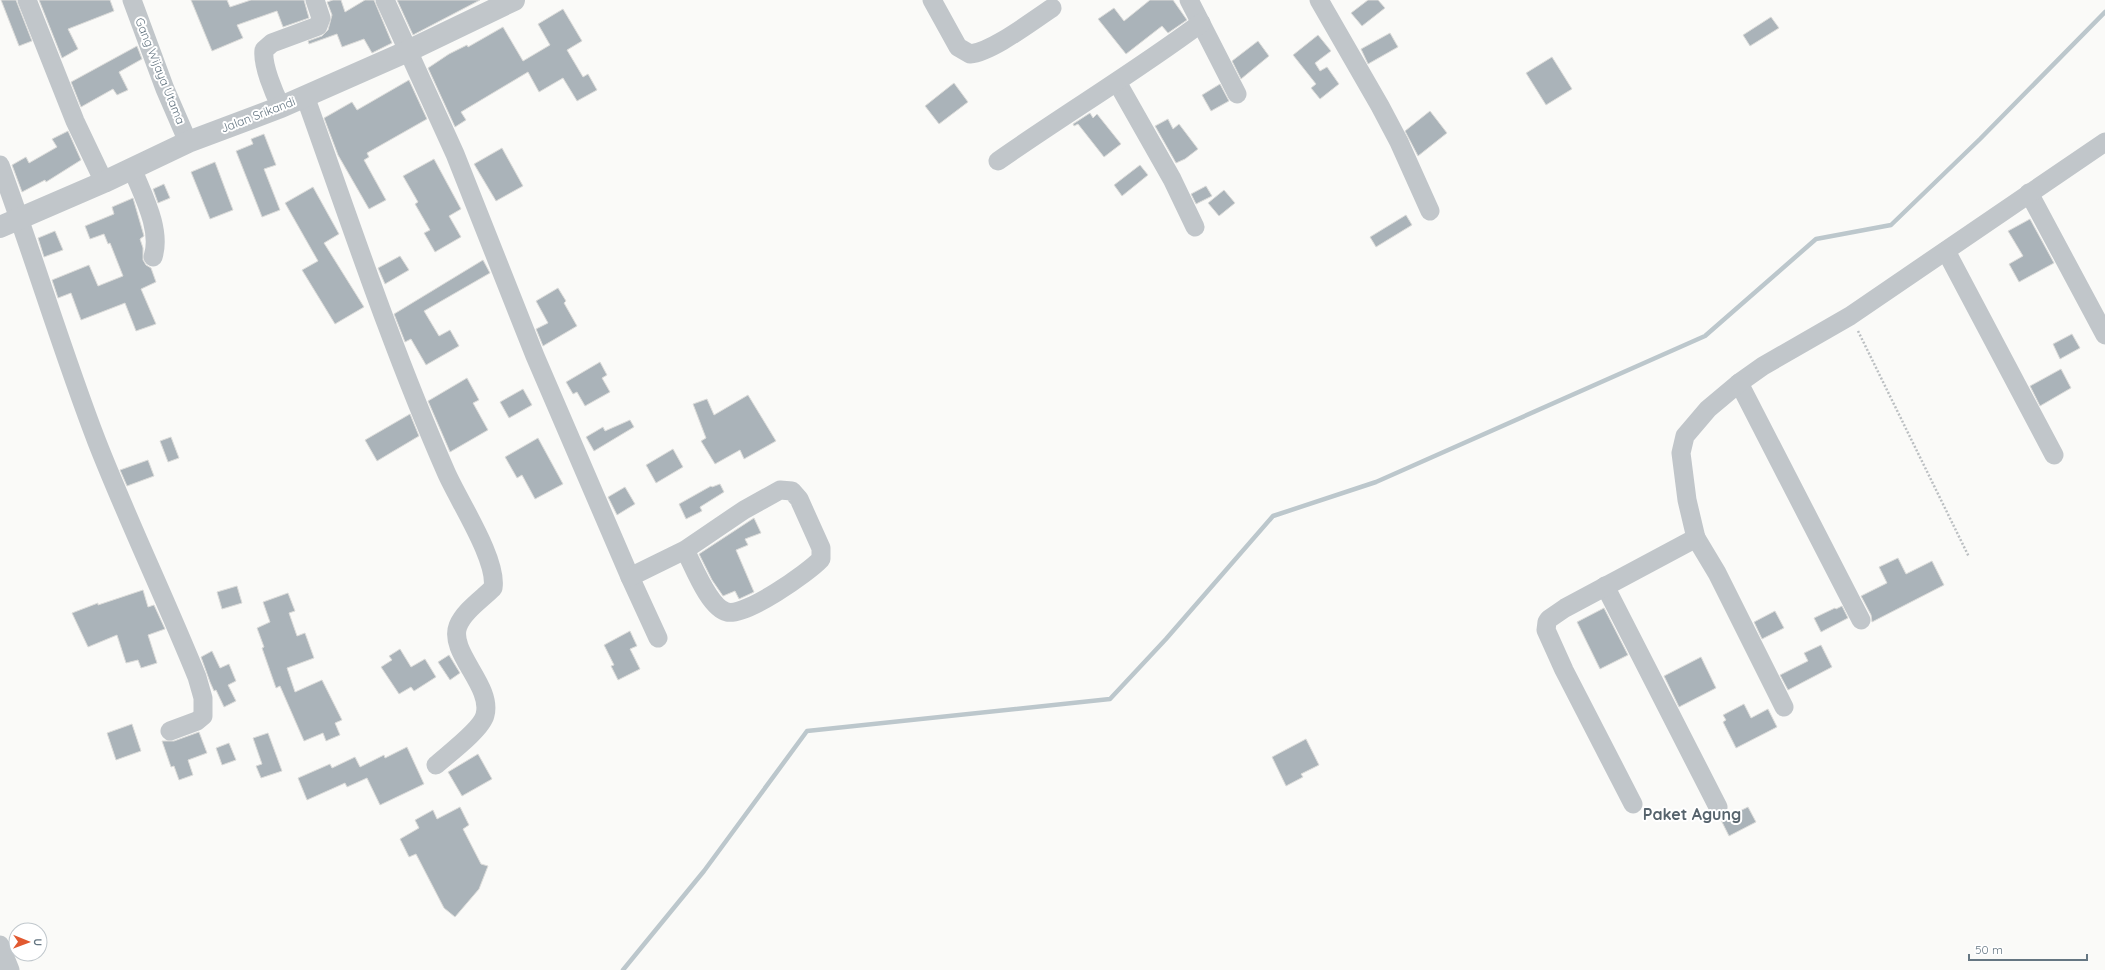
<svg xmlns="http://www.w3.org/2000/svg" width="2105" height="970" font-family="Quicksand,sans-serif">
<rect width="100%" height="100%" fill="#fafaf8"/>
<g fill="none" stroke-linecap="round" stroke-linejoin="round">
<path stroke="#bcc7cc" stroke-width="4.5" d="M 623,970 L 704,871 L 807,731 L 1110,699 L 1166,639 L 1273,516 L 1376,482 L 1705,336 L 1816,239 L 1891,225 L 1980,139 L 2105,12"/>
</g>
<g fill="#aab3b9" stroke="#dcdcda">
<path d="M 1,0 L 16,0 L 32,41 L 19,46 Z"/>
<path d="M 39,0 L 110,0 L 114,11 L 68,29 L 78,49 L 62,58 Z"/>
<path d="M 191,0 L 227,0 L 230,7 L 251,0 L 304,0 L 309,18 L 283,27 L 277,11 L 237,25 L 243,38 L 212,51 Z"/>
<path d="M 333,0 L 341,0 L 345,12 L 365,0 L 374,0 L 392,43 L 372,53 L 364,39 L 342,47 L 337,34 L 309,44 L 308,41 L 322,36 L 328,30 L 332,15 L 327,2 Z"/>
<path d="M 397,0 L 480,0 L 413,35 Z"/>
<path d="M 1150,0 L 1173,0 L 1187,20 L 1168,33 L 1162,26 L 1126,54 L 1098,19 L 1114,8 L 1124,21 Z"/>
<path d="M 1368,0 L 1378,0 L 1385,8 L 1362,26 L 1351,13 Z"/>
<path d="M 563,9 L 582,41 L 567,50 L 583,77 L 588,74 L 597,90 L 577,101 L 563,78 L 539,92 L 528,72 L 461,112 L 466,120 L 455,127 L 428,68 L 449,54 L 467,45 L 468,47 L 503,27 L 523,61 L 550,45 L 538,24 Z"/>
<path d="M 1771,17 L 1779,28 L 1750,46 L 1743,35 Z"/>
<path d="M 1390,33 L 1398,47 L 1368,64 L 1361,49 Z"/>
<path d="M 1318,35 L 1331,51 L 1315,63 L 1320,71 L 1327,67 L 1339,84 L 1320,99 L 1311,88 L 1316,84 L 1293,55 Z"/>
<path d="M 1258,41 L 1269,56 L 1241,79 L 1232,61 Z"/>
<path d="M 137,46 L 142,59 L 119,72 L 128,90 L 117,95 L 113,89 L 81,107 L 71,82 Z"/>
<path d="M 1552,57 L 1572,89 L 1546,105 L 1526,73 Z"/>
<path d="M 409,80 L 427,119 L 367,153 L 369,157 L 364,160 L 386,200 L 369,209 L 338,155 L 324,118 L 352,102 L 357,110 Z"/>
<path d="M 954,83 L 968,102 L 939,124 L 925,106 Z"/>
<path d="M 1220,84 L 1229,101 L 1211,111 L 1202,95 Z"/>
<path d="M 1430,111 L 1447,133 L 1418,156 L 1405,131 Z"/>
<path d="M 1090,113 L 1093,118 L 1097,114 L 1121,144 L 1104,157 L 1078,124 L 1074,126 L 1073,124 Z"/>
<path d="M 1168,119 L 1173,129 L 1179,124 L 1198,149 L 1185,159 L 1176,163 L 1155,126 Z"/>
<path d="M 68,131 L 81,160 L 46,182 L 45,180 L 22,192 L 12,165 L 26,157 L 29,163 L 57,147 L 52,139 Z"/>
<path d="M 264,134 L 276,165 L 264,169 L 280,210 L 262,217 L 236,151 L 253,144 L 251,139 Z"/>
<path d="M 502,148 L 523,186 L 496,201 L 474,164 Z"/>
<path d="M 434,159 L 461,209 L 449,216 L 461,237 L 435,252 L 424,233 L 430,230 L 415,204 L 418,202 L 403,176 Z"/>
<path d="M 215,162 L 233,210 L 210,219 L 191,172 Z"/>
<path d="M 1140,165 L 1148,175 L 1122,196 L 1114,185 Z"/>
<path d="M 164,184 L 170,198 L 158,203 L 153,189 Z"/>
<path d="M 1206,186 L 1212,196 L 1196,204 L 1191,194 Z"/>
<path d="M 313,187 L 339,234 L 324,243 L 364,307 L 335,324 L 302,270 L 318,261 L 285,203 Z"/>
<path d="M 1224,190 L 1235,203 L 1219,216 L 1208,203 Z"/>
<path d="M 133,198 L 144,236 L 140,239 L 143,248 L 143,260 L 146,265 L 151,268 L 156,282 L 141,289 L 156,324 L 136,331 L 125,303 L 81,320 L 71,293 L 58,298 L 52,280 L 89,265 L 98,286 L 123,276 L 110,243 L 108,244 L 104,234 L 90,239 L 85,226 L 114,214 L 112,207 Z"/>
<path d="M 1406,215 L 1412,225 L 1376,247 L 1370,237 Z"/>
<path d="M 2030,219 L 2054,263 L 2019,282 L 2009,264 L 2023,256 L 2008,231 Z"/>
<path d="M 55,231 L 63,250 L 44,257 L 38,238 Z"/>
<path d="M 400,256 L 409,270 L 385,284 L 378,268 Z"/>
<path d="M 483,260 L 490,273 L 424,311 L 439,336 L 450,330 L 459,346 L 426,365 L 411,339 L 405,342 L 394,314 Z"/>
<path d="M 558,288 L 566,301 L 564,303 L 577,326 L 543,346 L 536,329 L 548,323 L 536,301 Z"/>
<path d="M 2072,334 L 2080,348 L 2060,359 L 2053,344 Z"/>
<path d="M 600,362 L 607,375 L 602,378 L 610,392 L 585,406 L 577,392 L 573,394 L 566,382 Z"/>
<path d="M 2061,369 L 2071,388 L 2040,406 L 2030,386 Z"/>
<path d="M 467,378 L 479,400 L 473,403 L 488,430 L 450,452 L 428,401 Z"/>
<path d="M 523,389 L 532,405 L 509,418 L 500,402 Z"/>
<path d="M 748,395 L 776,441 L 744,459 L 740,450 L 715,464 L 701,441 L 706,438 L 693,404 L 707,399 L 714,415 Z"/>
<path d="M 410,414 L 419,436 L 377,461 L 365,440 Z"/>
<path d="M 630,420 L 634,427 L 594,451 L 586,437 L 603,427 L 605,431 Z"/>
<path d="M 171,437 L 179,458 L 168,462 L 160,441 Z"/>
<path d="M 538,438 L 563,484 L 535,499 L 522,475 L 517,478 L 505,457 Z"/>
<path d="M 673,449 L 683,467 L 656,483 L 646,465 Z"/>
<path d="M 148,460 L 154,476 L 127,486 L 120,470 Z"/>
<path d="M 720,484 L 724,492 L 700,507 L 702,511 L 686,519 L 679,504 L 711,486 L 712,487 Z"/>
<path d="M 625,487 L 635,504 L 617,515 L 608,497 Z"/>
<path d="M 754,518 L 761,533 L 745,539 L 748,545 L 736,550 L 754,592 L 739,599 L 735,591 L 723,596 L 712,580 L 699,554 Z"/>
<path d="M 1898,558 L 1906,574 L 1932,561 L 1944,585 L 1872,622 L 1871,615 L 1861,596 L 1887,583 L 1879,567 Z"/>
<path d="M 237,586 L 242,603 L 222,609 L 217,592 Z"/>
<path d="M 143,590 L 148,607 L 154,605 L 165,629 L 148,635 L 157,663 L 141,668 L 138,660 L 126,663 L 117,635 L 88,647 L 72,613 L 98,603 L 98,605 Z"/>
<path d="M 288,593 L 295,611 L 289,613 L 297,636 L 305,633 L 314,658 L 287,668 L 295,692 L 322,680 L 342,720 L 335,723 L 340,735 L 326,741 L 323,733 L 304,741 L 280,686 L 276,688 L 262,648 L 264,647 L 257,628 L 270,622 L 263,602 Z"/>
<path d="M 1842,606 L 1848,618 L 1821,632 L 1814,618 L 1835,608 L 1836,609 Z"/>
<path d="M 1604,608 L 1628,655 L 1600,669 L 1577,622 Z"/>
<path d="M 1775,611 L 1784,628 L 1762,639 L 1754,622 Z"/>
<path d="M 630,631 L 637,646 L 630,649 L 640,669 L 618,680 L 611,666 L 614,665 L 604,645 Z"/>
<path d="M 1821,645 L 1832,667 L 1788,690 L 1780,675 L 1808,661 L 1804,653 Z"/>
<path d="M 400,649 L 411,667 L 425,659 L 436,677 L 414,691 L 411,687 L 399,694 L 381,667 L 392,660 L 389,656 Z"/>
<path d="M 212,651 L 220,668 L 229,664 L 236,681 L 228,685 L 236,701 L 224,707 L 216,690 L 214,691 L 210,682 L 201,657 Z"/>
<path d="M 449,655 L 460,673 L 450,680 L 438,662 Z"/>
<path d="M 1701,657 L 1716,688 L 1679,707 L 1664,676 Z"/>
<path d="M 1744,704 L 1751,718 L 1768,709 L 1777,727 L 1736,748 L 1723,722 L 1726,720 L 1723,715 Z"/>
<path d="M 132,724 L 141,751 L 116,760 L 107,733 Z"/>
<path d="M 199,732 L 207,753 L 188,760 L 193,775 L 179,780 L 174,766 L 171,767 L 162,741 L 174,741 Z"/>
<path d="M 268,733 L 282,771 L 261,778 L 256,766 L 262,764 L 253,738 Z"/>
<path d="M 1306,739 L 1319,765 L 1301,774 L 1303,777 L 1286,786 L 1272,757 Z"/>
<path d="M 229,743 L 236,760 L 222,765 L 216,748 Z"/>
<path d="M 407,747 L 424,784 L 380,805 L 367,778 L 347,787 L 345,783 L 307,800 L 298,778 L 330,764 L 332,768 L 355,757 L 360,767 L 384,755 L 385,758 Z"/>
<path d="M 478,754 L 492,779 L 462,796 L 448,772 Z"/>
<path d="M 460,807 L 469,825 L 463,829 L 481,864 L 488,866 L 479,889 L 455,917 L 444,908 L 416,854 L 409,857 L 400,839 L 419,828 L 415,820 L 433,810 L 437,819 Z"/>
<path d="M 1748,807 L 1756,822 L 1729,836 L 1721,820 Z"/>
</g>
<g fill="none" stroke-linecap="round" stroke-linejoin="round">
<path stroke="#bbbfc2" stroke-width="2.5" stroke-dasharray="2 2" stroke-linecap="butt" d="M 1858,331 L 1969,557"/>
<g stroke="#c1c6ca" stroke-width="19">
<path d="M 27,0 L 75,121 L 104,182"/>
<path d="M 132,0 L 165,89 L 188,142"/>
<path d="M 385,0 L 455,154 L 535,356 L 630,577 L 658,638"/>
<path d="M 932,0 L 958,47 L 970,54 C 992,52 1032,21 1052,8"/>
<path d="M 1189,0 L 1237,94"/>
<path d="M 1319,0 L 1380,106 L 1399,142 L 1430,211"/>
<path d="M 1117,82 L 1172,179 L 1195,227"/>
<path d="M 305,96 C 350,222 392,349 446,472 C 458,500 498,560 493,588 C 482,599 464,611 458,626 C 448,652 493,686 485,715 C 482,729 447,755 436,765"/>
<path d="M 281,107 C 274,93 262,65 264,50 L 272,43 L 318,26 L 321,18 L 315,0"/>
<path d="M 998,161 C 1065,114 1135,72 1201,23"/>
<path d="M 0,165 C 34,257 62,351 97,442 C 128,521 165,598 197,677 L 203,698 L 203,716 L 197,721 L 170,731"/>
<path d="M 132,168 C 142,194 162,229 153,257"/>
<path d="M 2029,193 L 2105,335"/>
<path d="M 1946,251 L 2054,455"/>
<path d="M 1739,383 L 1861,620"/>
<path d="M 1696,538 L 1717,573 L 1784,707"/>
<path d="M 630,577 L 685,550 L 744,510 L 780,490 L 792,491 L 799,499 L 821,548 L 821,559 C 808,573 745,617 727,612 C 709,608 693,565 685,550"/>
<path d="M 1605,586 L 1718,807"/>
<path d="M 1633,804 L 1564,670 L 1546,630 L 1547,622 L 1549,619 L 1565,608 L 1696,538 L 1687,500 L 1681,453 L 1685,436 L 1708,409 L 1739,383 L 1763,366 L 1850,316 L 2105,142"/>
<path d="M 0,945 L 10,970"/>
</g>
<path stroke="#c1c6ca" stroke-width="22" d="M 0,227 L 104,182 L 188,142 L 281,107 L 408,51 L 514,0"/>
</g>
<g text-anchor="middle" stroke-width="4" stroke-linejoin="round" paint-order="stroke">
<g font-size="12" fill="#657682" stroke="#fff">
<text transform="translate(160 71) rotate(68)" y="4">Gang Wijaya Utama</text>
<text transform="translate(258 115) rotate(-21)" y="4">Jalan Srikandi</text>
</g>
<g font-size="16" font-weight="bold" fill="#57646d" stroke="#fff">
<text x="1692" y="820">Paket Agung</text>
</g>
</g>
<g transform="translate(28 942) rotate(91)"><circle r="19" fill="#ffffff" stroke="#c1c8cd"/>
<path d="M0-3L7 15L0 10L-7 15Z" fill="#e15930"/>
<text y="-6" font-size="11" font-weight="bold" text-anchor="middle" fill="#657682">U</text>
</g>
<path d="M1969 954v6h118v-6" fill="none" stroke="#657682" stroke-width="2"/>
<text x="1975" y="954" font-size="12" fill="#657682" stroke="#ffffff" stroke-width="3" paint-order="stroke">50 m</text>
</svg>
